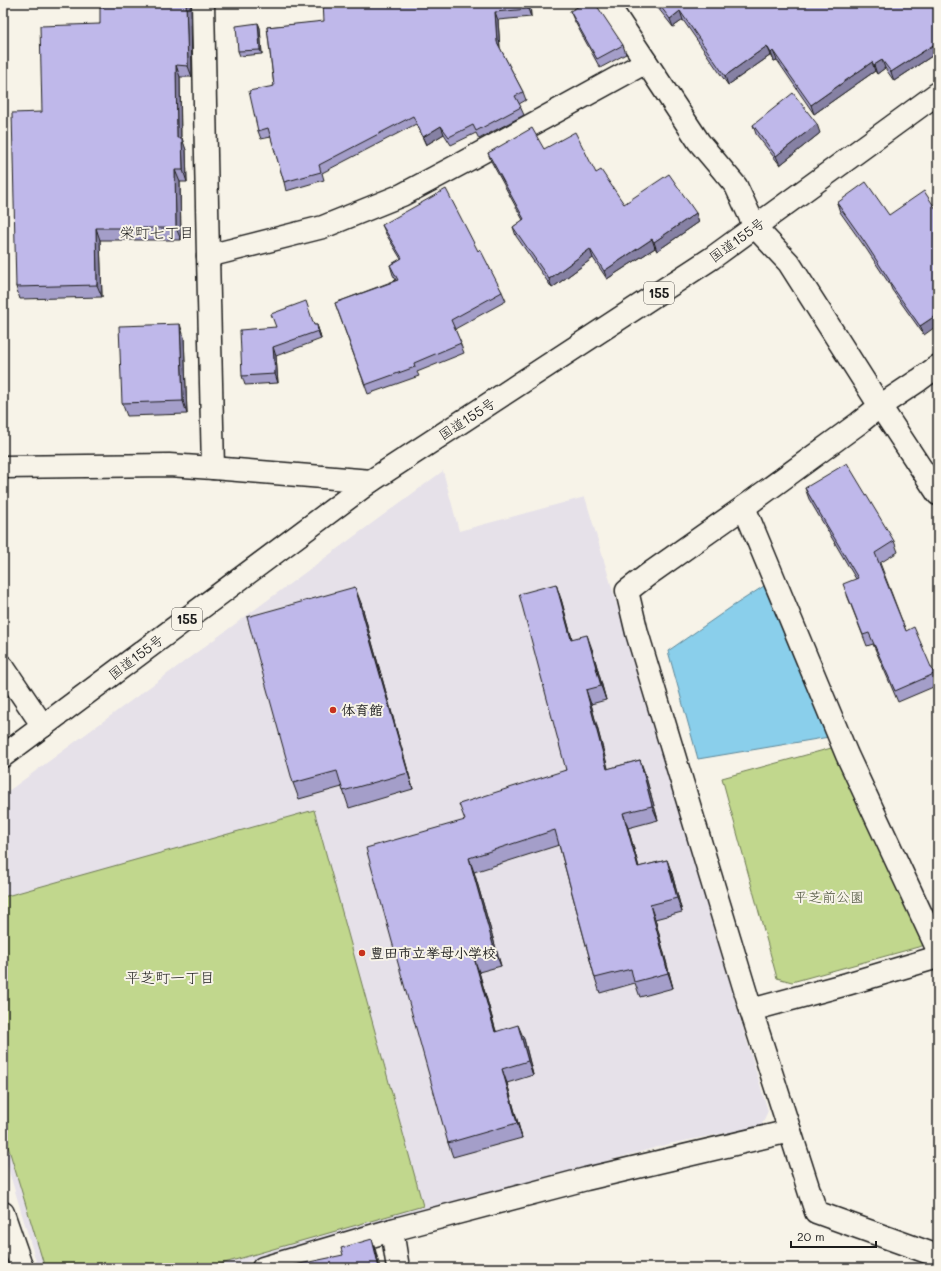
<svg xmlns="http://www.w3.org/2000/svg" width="941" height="1271" font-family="Mali,'Klee One',sans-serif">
<rect width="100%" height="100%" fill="#f7f3e8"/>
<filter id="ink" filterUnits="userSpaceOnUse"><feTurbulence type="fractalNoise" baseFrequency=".025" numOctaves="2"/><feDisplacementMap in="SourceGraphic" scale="8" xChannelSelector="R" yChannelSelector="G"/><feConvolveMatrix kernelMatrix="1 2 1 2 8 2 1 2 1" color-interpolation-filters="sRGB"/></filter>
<g filter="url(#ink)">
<path fill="#e6e1e9" d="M 443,471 L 459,531 L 585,497 L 768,1111 L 761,1126 L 669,1144 L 364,1228 L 225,1268 L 38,1268 L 3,1151 L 3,795 Z"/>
<g fill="#c1d78d" stroke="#6e7a54">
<path d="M 835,747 L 929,944 L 792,982 L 777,978 L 722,778 Z"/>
<path d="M 314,810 L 423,1206 L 207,1268 L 45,1268 L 3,1130 L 3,897 Z"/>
</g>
<path fill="#8acfeb" stroke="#5e8798" d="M 764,586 L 777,609 L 829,737 L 698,759 L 668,651 L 730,608 Z"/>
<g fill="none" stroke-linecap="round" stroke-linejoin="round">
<g stroke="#1c1c1c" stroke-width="25">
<g id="minor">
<path d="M 203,3 L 208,256 L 213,468"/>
<path d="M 607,3 L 699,142 L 736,186 L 755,227 L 789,263 L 880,406 L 938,494"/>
<path d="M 208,256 L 323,227 L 402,195 L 464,162 L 646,62"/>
<path d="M 938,366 L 919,380 L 880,406 L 859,423 L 744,507 L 649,574 L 627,591 L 637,633 L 751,1010 L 816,1212 L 938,1256"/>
<path d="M 3,467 L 169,465 L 213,468 L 371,481"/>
<path d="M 744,507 L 847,755 L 938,950"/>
<path d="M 3,667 L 43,726"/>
<path d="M 751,1010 L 847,984 L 938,957"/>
<path d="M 3,1213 L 22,1268"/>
<path d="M 392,1230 L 398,1268"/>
<path d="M 263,1268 L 392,1230 L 586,1179 L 790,1131"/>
</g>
</g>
<g stroke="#1c1c1c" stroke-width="25">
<path id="highway" d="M 3,756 L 371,481 L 712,258 L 938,93"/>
</g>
<use href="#minor" stroke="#f7f3e8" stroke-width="22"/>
<use href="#highway" stroke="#f7f3e8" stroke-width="22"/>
</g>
<g fill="#a49ec9" stroke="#1c1c1c">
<path d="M 104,3 L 191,3 L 192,77 L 180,77 L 181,138 L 186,150 L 187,182 L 180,182 L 181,240 L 100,240 L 102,297 L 20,299 L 16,287 L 42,112 L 100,24 L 104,7 Z"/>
<path d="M 530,3 L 531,17 L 498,20 L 500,48 L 523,92 L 526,100 L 519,104 L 524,115 L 479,139 L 476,133 L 451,145 L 444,134 L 426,145 L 416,124 L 322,173 L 324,180 L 286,191 L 284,182 L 271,137 L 261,139 L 258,131 L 274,86 L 267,27 Z"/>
<path d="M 654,3 L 935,3 L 938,7 L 938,52 L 894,81 L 885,68 L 877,74 L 875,71 L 814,114 L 777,60 L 774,61 L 771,55 L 728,85 L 683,20 L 673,27 Z"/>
<path d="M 570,11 L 623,45 L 626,54 L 600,68 L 574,20 Z"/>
<path d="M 258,23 L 260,28 L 262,54 L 240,56 L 238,51 Z"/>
<path d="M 753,125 L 820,133 L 780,165 L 756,134 Z"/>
<path d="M 544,149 L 596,173 L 624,204 L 696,213 L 699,222 L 657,251 L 655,248 L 607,279 L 593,258 L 552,288 L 516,236 L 513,227 L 523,220 L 491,161 L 488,153 Z"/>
<path d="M 837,203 L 889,215 L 924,335 L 892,290 L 890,285 L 867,250 L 840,212 Z"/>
<path d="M 382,225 L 478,251 L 502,292 L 506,301 L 455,329 L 464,353 L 417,372 L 419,376 L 368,394 L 335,303 L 396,280 L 393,275 L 390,265 L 401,259 L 386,234 Z"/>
<path d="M 317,325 L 320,334 L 321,339 L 276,356 L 278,383 L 245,385 L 242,376 L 276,327 Z"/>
<path d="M 184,337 L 187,414 L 127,416 L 122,403 Z"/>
<path d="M 805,488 L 894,541 L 898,552 L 880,563 L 906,631 L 934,674 L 938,685 L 898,702 L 873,644 L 867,646 L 847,595 L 856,579 L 809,499 Z"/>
<path d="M 561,599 L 572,639 L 592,649 L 606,700 L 591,704 L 608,769 L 640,760 L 645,774 L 658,820 L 628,828 L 639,867 L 667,860 L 672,874 L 682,912 L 655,919 L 673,988 L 640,997 L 635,983 L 600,993 L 595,978 L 559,845 L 474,872 L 501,966 L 479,972 L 496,1031 L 524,1039 L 533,1075 L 507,1083 L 522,1138 L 453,1157 L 448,1143 L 465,820 L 566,770 Z"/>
<path d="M 361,603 L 413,789 L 349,808 L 342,787 L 299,799 L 293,783 Z"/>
</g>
<g fill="#8681a4" stroke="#1c1c1c">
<path d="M 186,3 L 191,3 L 192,77 L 188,66 Z"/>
<path d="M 527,3 L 530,3 L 531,17 L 528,9 Z"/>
<path d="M 680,11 L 683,20 L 673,27 L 670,19 Z"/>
<path d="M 495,12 L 498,20 L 500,50 L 497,42 Z"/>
<path d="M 258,23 L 260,28 L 262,54 L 260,50 Z"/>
<path d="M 938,42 L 938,52 L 894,81 L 891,72 Z"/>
<path d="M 767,46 L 771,55 L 728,85 L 725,76 Z"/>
<path d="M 773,51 L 777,60 L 774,61 L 771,53 Z"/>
<path d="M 882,60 L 885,68 L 877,74 L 874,65 Z"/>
<path d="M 872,62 L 875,71 L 814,114 L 811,105 Z"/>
<path d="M 176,65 L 180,77 L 181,150 L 177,138 Z"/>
<path d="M 817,124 L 820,133 L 780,165 L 776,156 Z"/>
<path d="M 441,126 L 444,134 L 426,145 L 423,137 Z"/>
<path d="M 182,138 L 186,150 L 187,182 L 183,170 Z"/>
<path d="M 175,170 L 180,182 L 181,240 L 176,228 Z"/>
<path d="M 696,213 L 699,222 L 657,251 L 654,242 Z"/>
<path d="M 96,228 L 100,240 L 102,297 L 97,285 Z"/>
<path d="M 652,239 L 655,248 L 607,279 L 604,271 Z"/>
<path d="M 590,249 L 593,258 L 552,288 L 549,279 Z"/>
<path d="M 938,314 L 938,325 L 924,335 L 920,326 Z"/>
<path d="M 180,324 L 184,337 L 187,414 L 183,401 Z"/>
<path d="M 317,325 L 320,334 L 321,339 L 318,331 Z"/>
<path d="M 273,347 L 276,356 L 278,383 L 275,374 Z"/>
<path d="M 556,584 L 561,599 L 576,653 L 571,639 Z"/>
<path d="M 355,587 L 361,603 L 413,789 L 408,773 Z"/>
<path d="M 587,635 L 592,649 L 606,700 L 601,686 Z"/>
<path d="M 586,690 L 591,704 L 612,783 L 607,769 Z"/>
<path d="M 640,760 L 645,774 L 658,820 L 652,806 Z"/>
<path d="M 623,813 L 628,828 L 643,882 L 638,867 Z"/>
<path d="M 469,858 L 474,872 L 501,966 L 495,952 Z"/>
<path d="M 667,860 L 672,874 L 682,912 L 677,898 Z"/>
<path d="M 650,905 L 655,919 L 673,988 L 668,973 Z"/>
<path d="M 474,958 L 479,972 L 500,1046 L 495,1032 Z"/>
<path d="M 518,1025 L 524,1039 L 533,1075 L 528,1061 Z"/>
<path d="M 502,1069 L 507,1083 L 522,1138 L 517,1123 Z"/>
<path d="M 372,1239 L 375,1248 L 380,1268 L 379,1268 Z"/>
</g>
<g fill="#bfb8ea" stroke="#1c1c1c">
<path d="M 104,3 L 186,3 L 188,66 L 176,65 L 177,138 L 182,138 L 183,170 L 175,170 L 176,228 L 96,228 L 97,285 L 16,287 L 12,113 L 42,112 L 40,26 L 100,24 L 100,7 L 104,7 Z"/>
<path d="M 323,3 L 527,3 L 528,9 L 495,12 L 497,42 L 523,92 L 515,96 L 521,107 L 476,131 L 473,125 L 449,137 L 441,126 L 423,137 L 413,116 L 319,165 L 321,172 L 284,182 L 268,128 L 258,131 L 249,91 L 274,86 L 267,27 L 324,21 Z"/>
<path d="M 585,3 L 595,3 L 623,45 L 597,59 L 570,11 Z"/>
<path d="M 658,3 L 935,3 L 938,7 L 938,42 L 891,72 L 882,60 L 874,65 L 872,62 L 811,105 L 773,51 L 771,53 L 767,46 L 725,76 L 680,11 L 670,19 Z"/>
<path d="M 258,23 L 260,50 L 238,51 L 236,26 Z"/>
<path d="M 793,93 L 817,124 L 776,156 L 753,125 Z"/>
<path d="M 532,128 L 544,149 L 575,132 L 596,173 L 601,170 L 624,204 L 669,174 L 696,213 L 654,242 L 652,239 L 604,271 L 590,249 L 549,279 L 513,227 L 524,219 L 488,153 Z"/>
<path d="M 866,182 L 889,215 L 924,191 L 938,212 L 938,314 L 920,326 L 889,282 L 890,281 L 864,241 L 837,203 Z"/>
<path d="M 446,189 L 478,251 L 480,249 L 502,292 L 451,320 L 461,343 L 414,363 L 415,367 L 365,385 L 335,303 L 398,280 L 390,265 L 402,258 L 382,225 Z"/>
<path d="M 306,301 L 314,325 L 317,325 L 318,331 L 273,347 L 275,374 L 242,376 L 240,330 L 276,327 L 271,314 Z"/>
<path d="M 180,324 L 183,401 L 122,403 L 119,326 Z"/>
<path d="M 847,463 L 894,541 L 875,553 L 906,631 L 914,627 L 934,674 L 895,691 L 869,633 L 863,635 L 843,584 L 858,578 L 805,488 Z"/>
<path d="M 556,584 L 571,639 L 587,635 L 601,686 L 586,690 L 607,769 L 640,760 L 652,806 L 623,813 L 638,867 L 667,860 L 677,898 L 650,905 L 668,973 L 634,982 L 631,969 L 595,978 L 555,830 L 469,858 L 495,952 L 474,958 L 495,1032 L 518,1025 L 528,1061 L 502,1069 L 517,1123 L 448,1143 L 366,848 L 465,820 L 459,804 L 566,770 L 519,594 Z"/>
<path d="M 355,587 L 408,773 L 343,791 L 337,771 L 293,783 L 247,617 Z"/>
<path d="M 372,1239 L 379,1268 L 290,1268 L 290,1266 L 343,1255 L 341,1248 Z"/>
</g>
</g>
<g fill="#c8321e" stroke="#f7f3e8" stroke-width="1.5">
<circle cx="333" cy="710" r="4"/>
<circle cx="362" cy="953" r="4"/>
</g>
<g text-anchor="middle" stroke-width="4" stroke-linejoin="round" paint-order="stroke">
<g fill="#f7f3e8" stroke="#5e5c59" stroke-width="1">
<rect x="644" y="282" width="30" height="22" rx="3"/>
<rect x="172" y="608" width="30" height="22" rx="3"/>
</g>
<g font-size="13" font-weight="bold" fill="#1c1c1c">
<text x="659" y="298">155</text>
<text x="187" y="624">155</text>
</g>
<g font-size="14" fill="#1c1c1c" stroke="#f7f3e8">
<text transform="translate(737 240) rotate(-36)" y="5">国道155号</text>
<text transform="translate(467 419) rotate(-33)" y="5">国道155号</text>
<text transform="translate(136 657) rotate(-37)" y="5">国道155号</text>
</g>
<g font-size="14" font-weight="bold" fill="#1c1c1c" stroke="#f7f3e8" text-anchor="start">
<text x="341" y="715">体育館</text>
<text x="370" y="958">豊田市立挙母小学校</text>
</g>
<g font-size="14" fill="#4e543e" stroke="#f7f3e8">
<text x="829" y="902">平芝前公園</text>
</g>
<g font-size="15" fill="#1c1c1c" stroke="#f7f3e8">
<text x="157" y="238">栄町七丁目</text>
<text x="170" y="983">平芝町一丁目</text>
</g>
</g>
<rect width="941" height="1271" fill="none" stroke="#f7f3e8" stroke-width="16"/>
<rect x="8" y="8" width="925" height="1255" fill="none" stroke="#1c1c1c" stroke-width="1.5" filter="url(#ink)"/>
<path d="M791 1241v6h85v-6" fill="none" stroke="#1c1c1c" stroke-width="2"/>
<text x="797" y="1241" font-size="12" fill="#1c1c1c" stroke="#f7f3e8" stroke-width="3" paint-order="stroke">20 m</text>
</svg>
